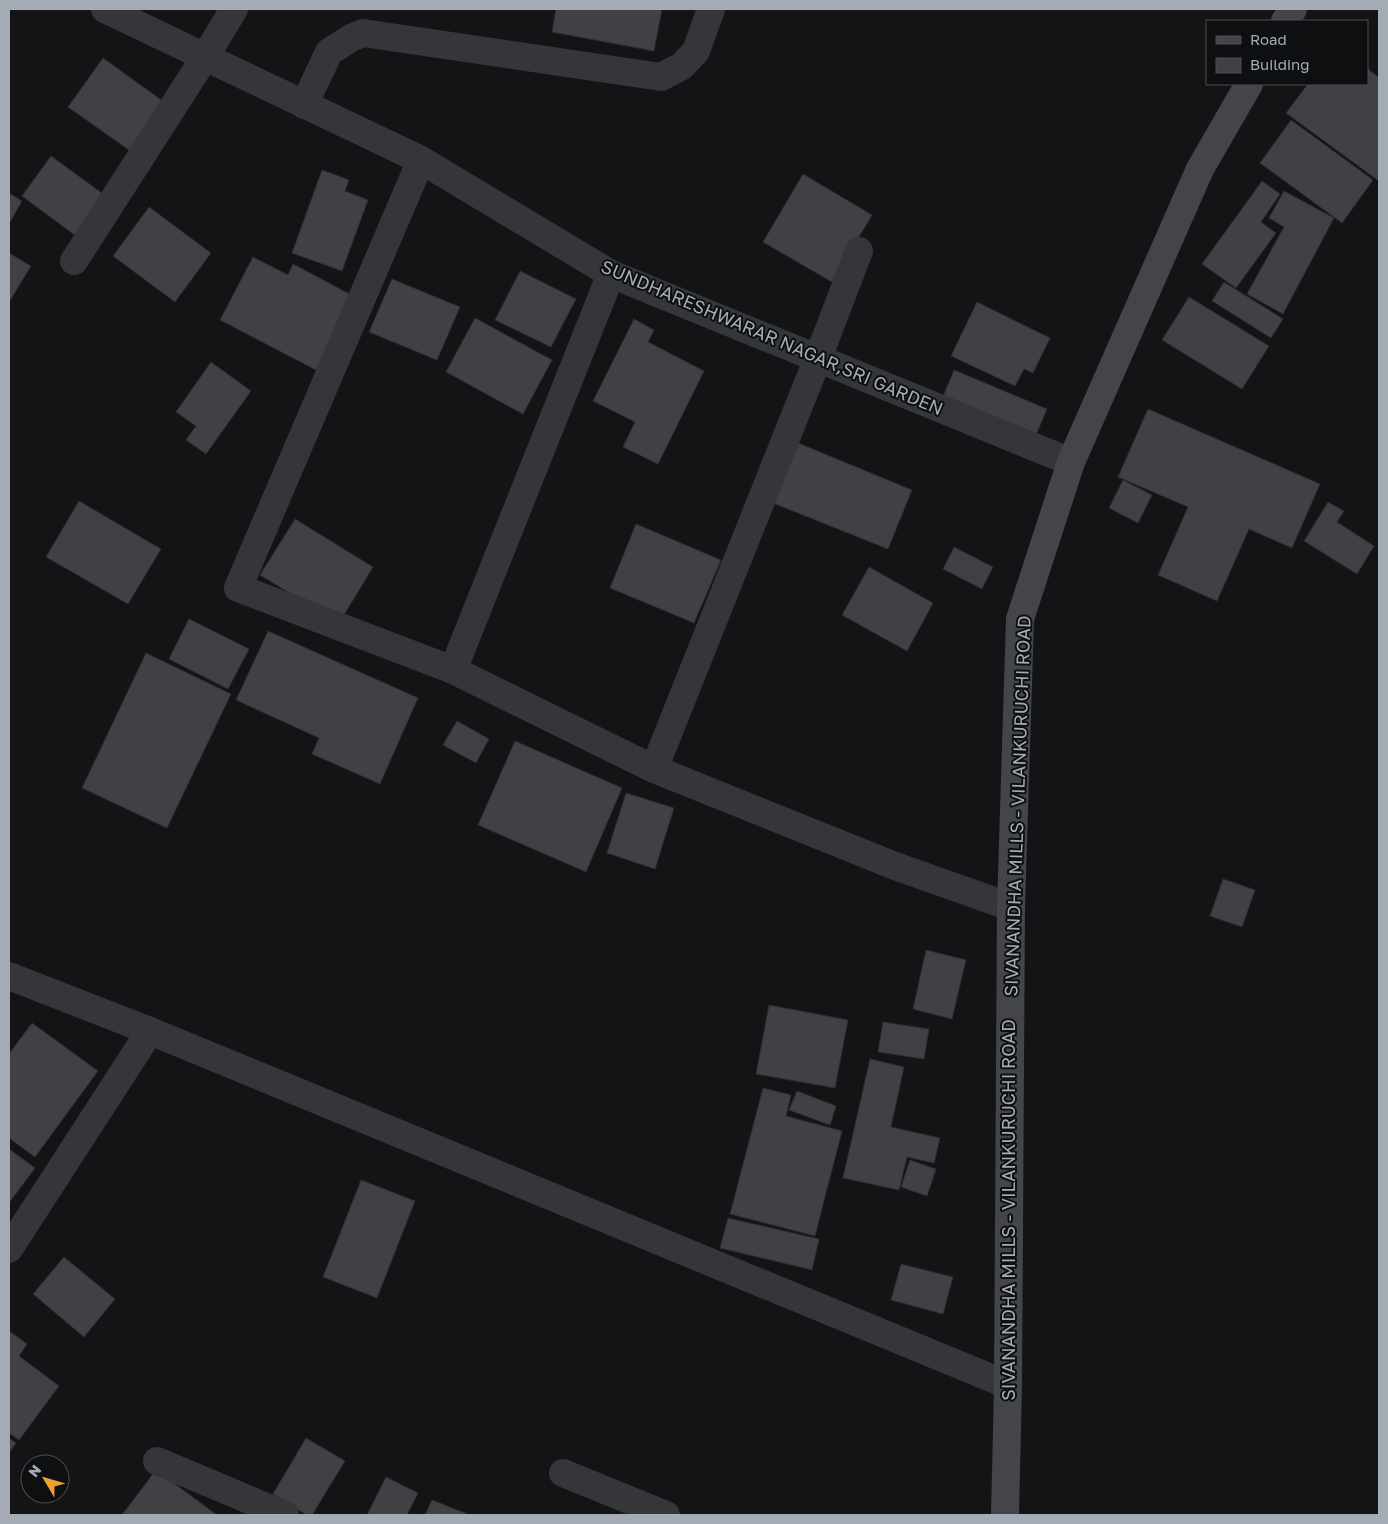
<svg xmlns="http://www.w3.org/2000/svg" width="1388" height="1524" font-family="'Golos Text',sans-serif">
<rect width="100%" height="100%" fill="#131415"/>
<g fill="#3f4145" stroke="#2d2e31">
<path d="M 556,9 L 662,9 L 654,51 L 552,32 Z"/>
<path d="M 103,58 L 164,102 L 129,150 L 68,107 Z"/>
<path d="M 1367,68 L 1379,78 L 1379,181 L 1286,113 L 1308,84 L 1367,84 Z"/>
<path d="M 1291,120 L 1373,180 L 1342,223 L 1260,163 Z"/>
<path d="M 51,156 L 110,199 L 80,239 L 22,196 Z"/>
<path d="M 322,170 L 349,180 L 345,191 L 368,200 L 342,271 L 292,253 Z"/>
<path d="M 803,174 L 872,215 L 832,282 L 763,242 Z"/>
<path d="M 1262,181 L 1280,194 L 1261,222 L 1276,233 L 1236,288 L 1202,264 Z"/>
<path d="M 1284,191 L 1334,218 L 1283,314 L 1247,294 L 1284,227 L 1269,218 Z"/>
<path d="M 9,193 L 22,201 L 9,224 Z"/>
<path d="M 149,207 L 211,253 L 175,302 L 113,256 Z"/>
<path d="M 9,253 L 31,266 L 9,302 Z"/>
<path d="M 253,257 L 288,275 L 293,264 L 355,297 L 316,370 L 220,320 Z"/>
<path d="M 520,271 L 576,299 L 551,347 L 495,320 Z"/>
<path d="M 392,279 L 460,307 L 437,360 L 369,332 Z"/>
<path d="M 1224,282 L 1283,319 L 1271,338 L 1212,301 Z"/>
<path d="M 1189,297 L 1269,346 L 1242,389 L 1162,340 Z"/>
<path d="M 977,302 L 1050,338 L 1033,373 L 1024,369 L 1015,386 L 951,356 Z"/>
<path d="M 475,318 L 552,360 L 523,414 L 446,372 Z"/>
<path d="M 634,319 L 654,330 L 648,342 L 704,371 L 658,464 L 623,447 L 635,422 L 593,401 Z"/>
<path d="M 211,362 L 251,391 L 206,454 L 186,440 L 196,426 L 176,412 Z"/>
<path d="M 954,370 L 1047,409 L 1035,437 L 942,399 Z"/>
<path d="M 1148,409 L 1320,484 L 1292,548 L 1249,529 L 1217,601 L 1158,575 L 1188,507 L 1118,477 Z"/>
<path d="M 798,443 L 912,490 L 888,549 L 773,503 Z"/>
<path d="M 1123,480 L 1152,495 L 1138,523 L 1109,508 Z"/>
<path d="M 79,501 L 161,549 L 128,604 L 46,557 Z"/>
<path d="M 1328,502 L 1344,511 L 1337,522 L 1374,546 L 1357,574 L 1304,541 Z"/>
<path d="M 295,519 L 373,567 L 339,623 L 260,575 Z"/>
<path d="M 636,524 L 721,560 L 694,623 L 610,588 Z"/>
<path d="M 954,547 L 993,567 L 982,589 L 943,569 Z"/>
<path d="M 869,567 L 933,603 L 907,651 L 842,615 Z"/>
<path d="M 189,619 L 249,649 L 228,689 L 169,659 Z"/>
<path d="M 268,631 L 418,698 L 380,784 L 312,754 L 319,738 L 236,700 Z"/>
<path d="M 146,653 L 231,694 L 167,828 L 82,788 Z"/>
<path d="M 457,721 L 489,739 L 476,763 L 443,745 Z"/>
<path d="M 515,741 L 622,788 L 586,872 L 478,825 Z"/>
<path d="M 626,793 L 674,808 L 655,869 L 607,853 Z"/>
<path d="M 1223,879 L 1255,890 L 1242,927 L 1210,916 Z"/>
<path d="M 926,950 L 966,960 L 952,1019 L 913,1009 Z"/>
<path d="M 769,1005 L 848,1020 L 835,1088 L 756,1074 Z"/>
<path d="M 883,1022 L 929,1029 L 924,1059 L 878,1052 Z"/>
<path d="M 32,1023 L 98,1071 L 35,1157 L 9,1138 L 9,1054 Z"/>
<path d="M 870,1059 L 904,1067 L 891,1127 L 940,1138 L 934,1163 L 907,1157 L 899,1190 L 843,1178 Z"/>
<path d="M 763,1088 L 791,1095 L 786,1116 L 842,1131 L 815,1236 L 730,1214 Z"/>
<path d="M 797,1091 L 836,1106 L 830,1125 L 789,1110 Z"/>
<path d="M 9,1149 L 35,1168 L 9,1203 Z"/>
<path d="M 910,1160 L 936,1169 L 927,1196 L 901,1187 Z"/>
<path d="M 361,1180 L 415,1201 L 377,1298 L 323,1277 Z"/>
<path d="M 728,1218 L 819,1239 L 812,1270 L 720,1248 Z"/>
<path d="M 64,1257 L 115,1299 L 84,1337 L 33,1294 Z"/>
<path d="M 901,1264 L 953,1277 L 943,1314 L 891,1300 Z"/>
<path d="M 9,1331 L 27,1344 L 19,1356 L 59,1386 L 19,1440 L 9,1433 Z"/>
<path d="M 9,1438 L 16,1443 L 9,1453 Z"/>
<path d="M 306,1438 L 345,1461 L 312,1515 L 307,1515 L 273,1494 Z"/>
<path d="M 156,1470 L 217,1515 L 122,1515 Z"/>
<path d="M 386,1477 L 418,1493 L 407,1515 L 367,1515 Z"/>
<path d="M 432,1500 L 470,1515 L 425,1515 Z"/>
</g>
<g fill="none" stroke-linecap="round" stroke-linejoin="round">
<g stroke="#34363a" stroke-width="28">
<path d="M 105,9 L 421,160 L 611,274 L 1071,462"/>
<path d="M 304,105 L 329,52 L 351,38 L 363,33 L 661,77 L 682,66 L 696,51 L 711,9"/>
<path d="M 421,160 L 238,588 L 453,670 L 654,769 L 895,866 L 1011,907"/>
<path d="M 74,261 L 205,57 L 234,9"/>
<path d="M 453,670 L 611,274"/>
<path d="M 654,769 L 818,358 L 859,251"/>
<path d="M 9,976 L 150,1031 L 269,1080 L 1008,1385"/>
<path d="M 9,1249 L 150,1031"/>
<path d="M 157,1461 L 285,1515"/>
<path d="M 563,1473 L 666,1515"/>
</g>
<g stroke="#43454a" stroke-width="28">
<path d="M 1285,21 L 1293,9"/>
<path d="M 1005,1515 L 1008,1385 L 1011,907 L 1020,619 L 1071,462 L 1200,169 L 1249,84"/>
</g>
</g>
<g text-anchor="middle" stroke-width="4" stroke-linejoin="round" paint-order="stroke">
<g font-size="18" fill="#a5abb5" stroke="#0e0f10">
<text transform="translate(772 338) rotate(23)" y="6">SUNDHARESHWARAR NAGAR,SRI GARDEN</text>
<text transform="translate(1018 806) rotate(-88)" y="6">SIVANANDHA MILLS - VILANKURUCHI ROAD</text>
<text transform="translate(1009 1210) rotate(-90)" y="6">SIVANANDHA MILLS - VILANKURUCHI ROAD</text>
</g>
</g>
<rect width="1388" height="1524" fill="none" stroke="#a5abb5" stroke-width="20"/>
<rect x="1206" y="20" width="162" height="65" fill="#0e0f10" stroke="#4a4d52"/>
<rect x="1216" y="36" width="25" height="8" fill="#43454a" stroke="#4a4d52"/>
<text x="1250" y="45" font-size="15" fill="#a5abb5">Road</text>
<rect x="1216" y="58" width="25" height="15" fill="#3f4145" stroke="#4a4d52"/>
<text x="1250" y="70" font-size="15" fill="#a5abb5">Building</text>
<g transform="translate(45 1479) rotate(308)"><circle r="24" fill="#0e0f10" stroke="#4a4d52"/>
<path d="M0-4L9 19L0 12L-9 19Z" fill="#efa032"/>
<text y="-8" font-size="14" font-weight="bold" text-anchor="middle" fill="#a5abb5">N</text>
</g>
</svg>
